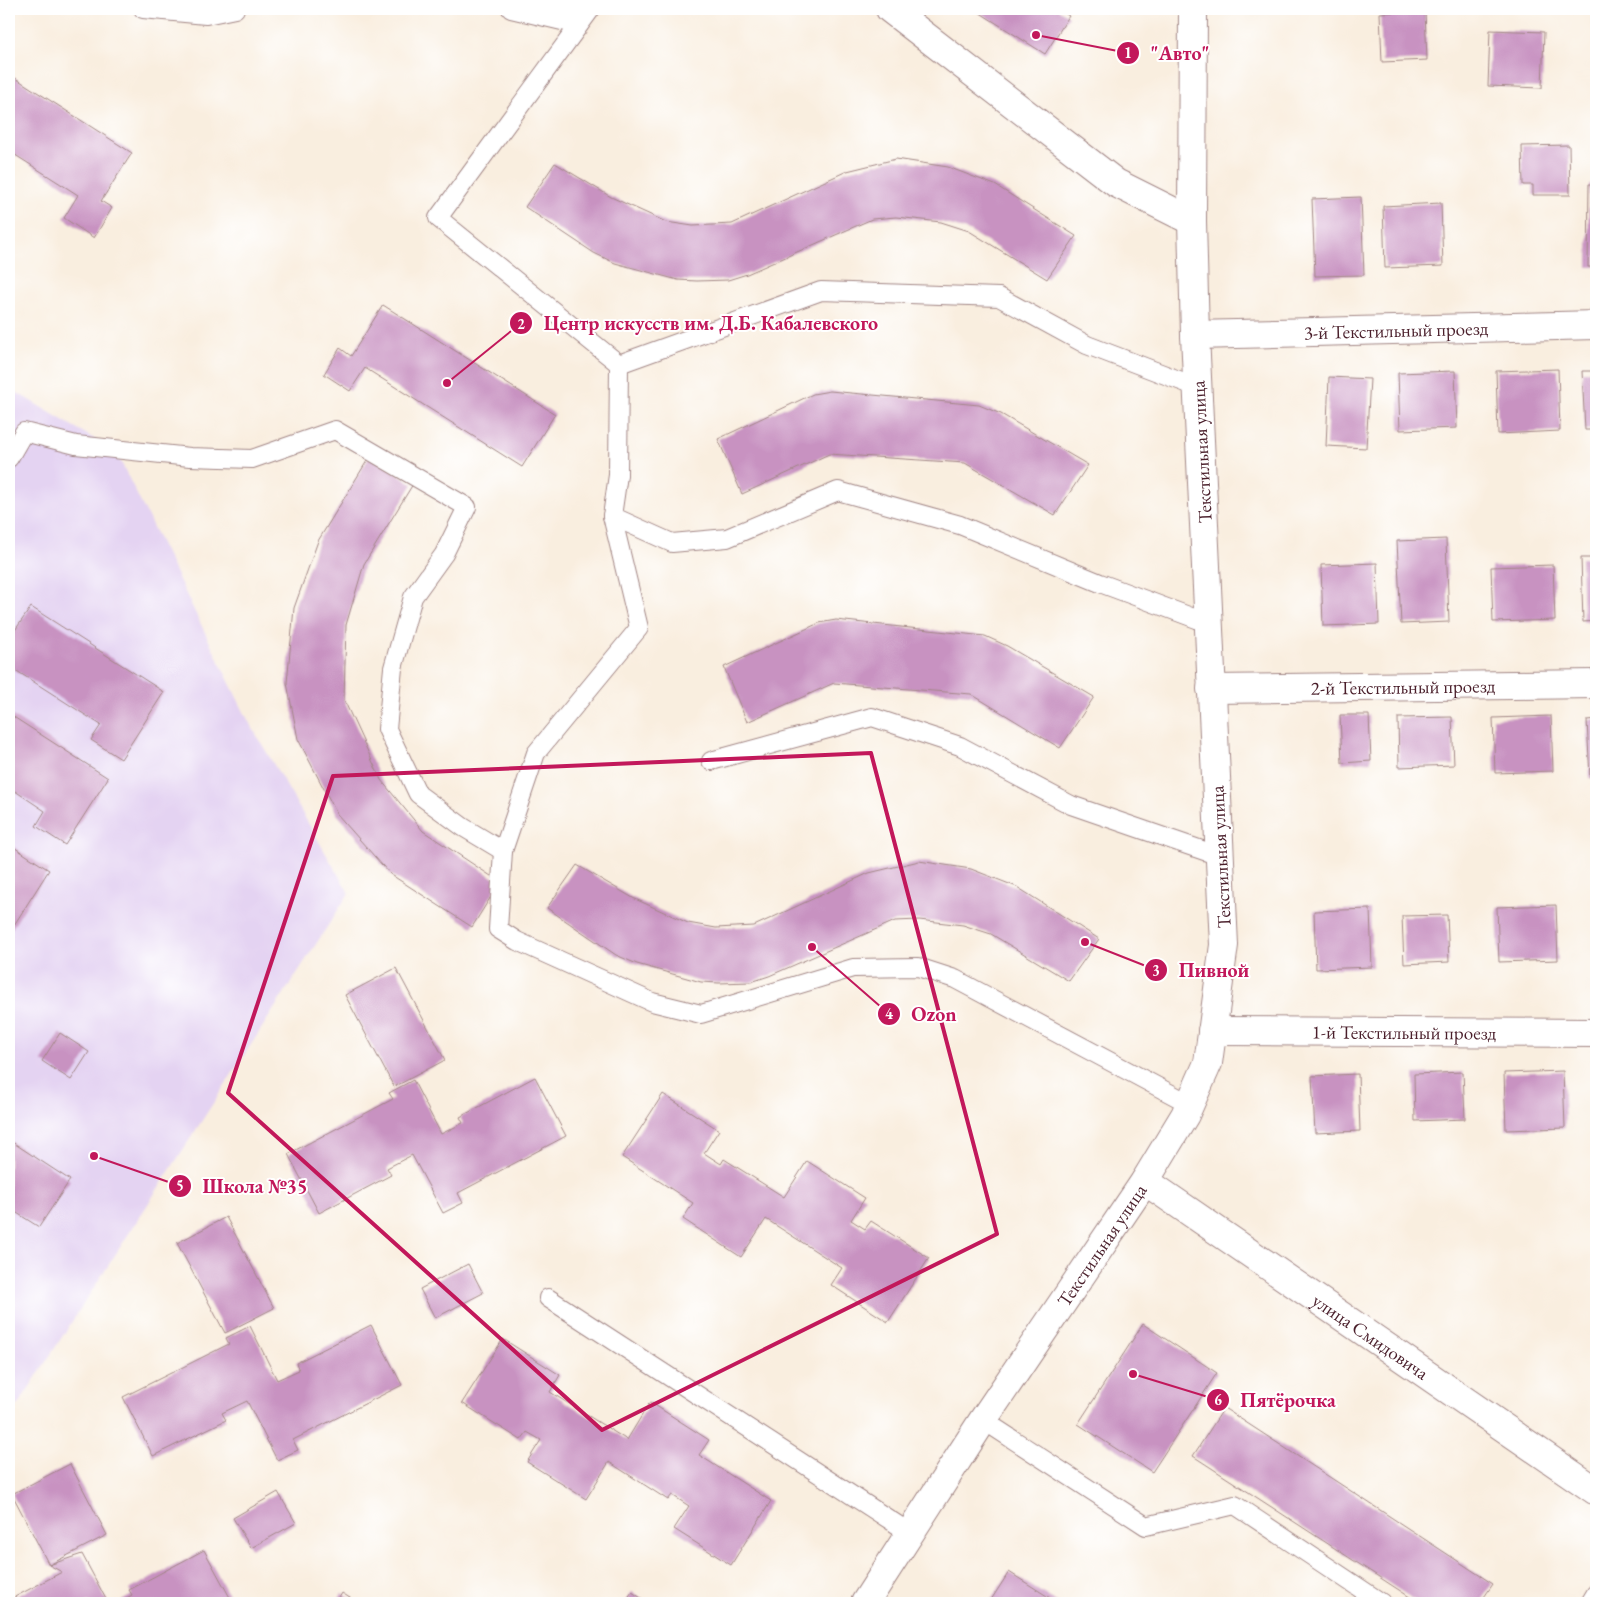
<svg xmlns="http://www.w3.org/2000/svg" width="1605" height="1612" font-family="'EB Garamond',serif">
<rect width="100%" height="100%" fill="#fff"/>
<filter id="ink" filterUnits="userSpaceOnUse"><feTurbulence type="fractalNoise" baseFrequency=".02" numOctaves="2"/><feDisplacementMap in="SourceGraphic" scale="10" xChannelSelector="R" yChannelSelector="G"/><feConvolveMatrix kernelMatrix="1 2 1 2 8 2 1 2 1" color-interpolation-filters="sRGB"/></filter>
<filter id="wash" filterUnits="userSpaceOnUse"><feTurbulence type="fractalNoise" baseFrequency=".0096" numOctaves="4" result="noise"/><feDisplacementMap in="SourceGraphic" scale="20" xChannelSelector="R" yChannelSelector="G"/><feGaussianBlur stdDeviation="1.12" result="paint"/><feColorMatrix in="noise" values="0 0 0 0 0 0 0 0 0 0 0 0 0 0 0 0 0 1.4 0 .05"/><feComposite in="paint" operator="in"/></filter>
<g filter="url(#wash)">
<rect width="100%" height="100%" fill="#f9eedf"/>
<path fill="#e4d3f2" d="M 9,388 L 116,452 L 249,722 L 349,893 L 9,1419 Z"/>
<g id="blocks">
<g fill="#c892c1">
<path d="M 974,9 L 1058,9 L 1069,16 L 1045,54 Z"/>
<path d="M 1425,11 L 1427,60 L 1382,62 L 1380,13 Z"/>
<path d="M 1490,30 L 1544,32 L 1542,88 L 1488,86 Z"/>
<rect x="1594" y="37" width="2" height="49"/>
<path d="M 9,74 L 132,153 L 101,201 L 112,208 L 94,238 L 64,218 L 78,195 L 9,151 Z"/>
<path d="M 1569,145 L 1570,195 L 1533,195 L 1533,185 L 1523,185 L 1522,146 Z"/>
<path d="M 896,159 L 948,167 L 995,185 L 1076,236 L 1047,279 L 969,231 L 941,222 L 896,217 L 872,219 L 747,274 L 728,280 L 697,281 L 678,280 L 615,263 L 594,253 L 525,207 L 555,163 L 611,197 L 666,222 L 693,226 L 732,224 L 847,171 Z"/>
<path d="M 1589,184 L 1596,184 L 1596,267 L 1588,267 Z"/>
<path d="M 1361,197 L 1364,275 L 1315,276 L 1312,199 Z"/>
<path d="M 1441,203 L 1443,266 L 1385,268 L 1383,206 Z"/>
<path d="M 383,305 L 555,414 L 522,467 L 365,368 L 350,391 L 324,374 L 340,348 L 351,356 Z"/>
<path d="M 1558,369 L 1560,431 L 1498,434 L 1496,371 Z"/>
<path d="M 1455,371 L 1457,428 L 1400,430 L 1398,373 Z"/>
<path d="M 1582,371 L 1596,371 L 1596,430 L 1585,430 Z"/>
<path d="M 1329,377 L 1370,379 L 1366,448 L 1326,446 Z"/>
<path d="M 830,391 L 979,405 L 1001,414 L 1088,465 L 1055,515 L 965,463 L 829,454 L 742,494 L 718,439 L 813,394 Z"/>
<path d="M 370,456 L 413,484 L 364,564 L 346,625 L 344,700 L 381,780 L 423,831 L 500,882 L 472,927 L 390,874 L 337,814 L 298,739 L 287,683 L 294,608 L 318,541 Z"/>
<path d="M 1446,539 L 1449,622 L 1401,624 L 1397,541 Z"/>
<path d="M 1581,558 L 1596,558 L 1596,621 L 1583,622 Z"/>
<path d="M 1377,563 L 1379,624 L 1323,626 L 1321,565 Z"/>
<path d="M 1553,565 L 1555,620 L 1493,622 L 1491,567 Z"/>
<path d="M 31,607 L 164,692 L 121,759 L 91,740 L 101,725 L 9,666 L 9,639 Z"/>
<path d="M 836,620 L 985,636 L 1007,646 L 1094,697 L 1060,748 L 971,694 L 834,683 L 747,722 L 724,667 L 819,623 Z"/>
<path d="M 9,714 L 108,778 L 65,845 L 36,826 L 45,811 L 9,787 Z"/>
<path d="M 1340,715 L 1369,715 L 1371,761 L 1342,763 Z"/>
<path d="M 1551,716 L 1553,771 L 1495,773 L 1493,718 Z"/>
<path d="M 1452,717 L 1454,765 L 1399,767 L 1398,718 Z"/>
<path d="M 1596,719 L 1596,778 L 1590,778 L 1587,720 Z"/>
<path d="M 9,844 L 49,870 L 9,933 Z"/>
<path d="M 919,861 L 971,869 L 1017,887 L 1099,939 L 1069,981 L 991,934 L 963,925 L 919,920 L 895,921 L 769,976 L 751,982 L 719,983 L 701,982 L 637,964 L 616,955 L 547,908 L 577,865 L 633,898 L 688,923 L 716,928 L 754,926 L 869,873 Z"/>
<path d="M 1556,905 L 1558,960 L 1499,962 L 1497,907 Z"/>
<path d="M 1370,909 L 1372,967 L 1316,969 L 1314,911 Z"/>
<path d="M 1447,915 L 1449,962 L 1404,964 L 1402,916 Z"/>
<path d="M 396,968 L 445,1060 L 394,1087 L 345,995 Z"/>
<path d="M 60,1033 L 89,1052 L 71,1080 L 42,1061 Z"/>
<path d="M 1563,1071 L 1565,1128 L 1506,1130 L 1504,1073 Z"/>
<path d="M 1463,1072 L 1465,1119 L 1415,1121 L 1414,1074 Z"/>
<path d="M 1358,1074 L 1360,1131 L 1315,1133 L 1312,1076 Z"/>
<path d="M 535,1077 L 566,1136 L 458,1193 L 463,1203 L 443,1213 L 412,1155 L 387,1168 L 391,1175 L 319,1213 L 288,1154 L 393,1099 L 389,1093 L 413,1080 L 441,1134 L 463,1123 L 460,1117 Z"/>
<path d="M 663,1094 L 719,1130 L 704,1153 L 721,1164 L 724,1159 L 784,1197 L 807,1161 L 865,1198 L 851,1220 L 865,1229 L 871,1221 L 929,1258 L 888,1322 L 831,1285 L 842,1268 L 766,1219 L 741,1257 L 683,1219 L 693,1203 L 622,1157 Z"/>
<path d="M 9,1140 L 70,1180 L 39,1227 L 9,1208 Z"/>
<path d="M 226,1217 L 274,1308 L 225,1333 L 177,1243 Z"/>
<path d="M 468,1264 L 483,1293 L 435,1318 L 420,1289 Z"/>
<path d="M 1143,1324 L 1217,1373 L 1152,1472 L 1078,1424 Z"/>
<path d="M 371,1325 L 402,1385 L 293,1440 L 298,1450 L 277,1460 L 247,1401 L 222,1413 L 226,1420 L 153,1456 L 123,1397 L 229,1344 L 226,1338 L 250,1326 L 277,1380 L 299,1370 L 296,1363 Z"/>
<path d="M 503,1339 L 560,1375 L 550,1392 L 627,1440 L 650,1402 L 709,1440 L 699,1455 L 771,1501 L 731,1565 L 674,1529 L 689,1506 L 672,1495 L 668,1500 L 609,1462 L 586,1499 L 527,1462 L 541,1440 L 527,1432 L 521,1440 L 462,1403 Z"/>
<path d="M 1224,1408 L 1493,1584 L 1480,1603 L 1419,1603 L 1193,1456 Z"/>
<path d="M 70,1464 L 107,1535 L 49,1565 L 82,1554 L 108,1603 L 9,1603 L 9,1600 L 62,1572 L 49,1565 L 12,1494 Z"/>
<path d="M 278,1492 L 296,1523 L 251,1548 L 233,1518 Z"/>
<path d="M 204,1550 L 233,1603 L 118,1603 L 132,1595 L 129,1590 Z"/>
<path d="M 1009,1572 L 1058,1603 L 989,1603 Z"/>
<path d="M 632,1592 L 649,1603 L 624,1603 Z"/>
<path d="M 342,1593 L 358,1603 L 336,1603 Z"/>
</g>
</g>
</g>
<g filter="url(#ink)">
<use href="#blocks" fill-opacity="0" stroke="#a28685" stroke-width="1"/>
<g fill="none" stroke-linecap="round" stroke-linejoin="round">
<g stroke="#a28685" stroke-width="20">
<g id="service">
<path d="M 143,9 L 206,15 L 235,9"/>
<path d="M 511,9 L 579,25"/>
<path d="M 591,9 L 438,218 L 619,364 L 618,475 L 612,516 L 639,628 L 536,753 L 503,851 L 498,929 L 517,941 L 652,1002 L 701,1014 L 853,968 L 918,967 L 955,979 L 1190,1104"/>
<path d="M 619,364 L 821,291 L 999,297 L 1087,345 L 1197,387"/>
<path d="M 9,458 L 24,432 L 76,445 L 190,457 L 252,459 L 335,430 L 467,507 L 444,554 L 413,597 L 393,668 L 387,729 L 418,794 L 463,827 L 503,851"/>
<path d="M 612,516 L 672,543 L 727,538 L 838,491 L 960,525 L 1100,583 L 1210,624"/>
<path d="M 711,761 L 872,717 L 960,746 L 1071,805 L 1222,857"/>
<path d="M 548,1298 L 910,1533"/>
<path d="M 983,1420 L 1146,1526 L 1235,1505 L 1382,1603"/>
<path d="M 1590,1603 L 1596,1593"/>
</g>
</g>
<g stroke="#a28685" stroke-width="30">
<g id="minor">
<path d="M 890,9 L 1116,183 L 1192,221"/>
<path id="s1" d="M 1195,335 L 1596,325"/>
<path id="s2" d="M 1211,689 L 1596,684"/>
<path id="s3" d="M 1212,1031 L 1596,1033"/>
<path id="s4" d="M 1145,1181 L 1596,1491"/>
</g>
</g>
<g stroke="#a28685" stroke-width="30">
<g id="secondary">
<path id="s5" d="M 865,1603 L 983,1420 L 1145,1181 L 1185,1115 L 1208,1063 L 1224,945 L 1195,335 L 1192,221 L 1193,9"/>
</g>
</g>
<use href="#service" stroke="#fff" stroke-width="18"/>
<use href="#minor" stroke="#fff" stroke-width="28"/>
<use href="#secondary" stroke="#fff" stroke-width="28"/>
</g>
</g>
<path fill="none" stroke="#c2185b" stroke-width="4" stroke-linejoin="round" d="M 871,753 L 997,1234 L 602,1430 L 228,1093 L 333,776 Z"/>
<g text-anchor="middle" stroke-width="4" stroke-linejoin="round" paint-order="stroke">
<g font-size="19" fill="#4a1f2b" stroke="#fff">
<text dy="7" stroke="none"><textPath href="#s1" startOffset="201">3-й Текстильный проезд</textPath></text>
<text transform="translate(1201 452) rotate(-93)" y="7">Текстильная улица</text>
<text dy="7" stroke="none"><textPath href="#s2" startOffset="192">2-й Текстильный проезд</textPath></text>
<text transform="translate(1220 857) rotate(-93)" y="7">Текстильная улица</text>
<text dy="7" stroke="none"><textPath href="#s3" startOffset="192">1-й Текстильный проезд</textPath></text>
<text dy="7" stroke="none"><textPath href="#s5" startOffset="429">Текстильная улица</textPath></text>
<text dy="7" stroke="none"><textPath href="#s4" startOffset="274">улица Смидовича</textPath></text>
</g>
</g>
<path fill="none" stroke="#c2185b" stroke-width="2" d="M1036 35L1128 53M447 383L521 323M1085 942L1156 970M812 947L889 1014M94 1156L180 1186M1133 1374L1218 1400"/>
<g fill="#c2185b" stroke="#fff" stroke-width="2">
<circle cx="1036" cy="35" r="5"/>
<circle cx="447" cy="383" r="5"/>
<circle cx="1085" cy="942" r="5"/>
<circle cx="812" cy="947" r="5"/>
<circle cx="94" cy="1156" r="5"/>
<circle cx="1133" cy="1374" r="5"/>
<circle cx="1128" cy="53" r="12"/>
<circle cx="521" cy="323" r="12"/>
<circle cx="1156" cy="970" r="12"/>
<circle cx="889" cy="1014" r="12"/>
<circle cx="180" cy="1186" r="12"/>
<circle cx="1218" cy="1400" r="12"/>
</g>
<g font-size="15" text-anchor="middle" font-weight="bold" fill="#fff">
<text x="1128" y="58">1</text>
<text x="521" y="329">2</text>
<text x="1156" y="976">3</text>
<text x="889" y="1019">4</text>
<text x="180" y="1191">5</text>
<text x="1218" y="1405">6</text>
</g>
<g font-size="20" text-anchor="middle" font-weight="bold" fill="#c2185b" stroke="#fff" stroke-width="4" stroke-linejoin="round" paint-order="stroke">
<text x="1180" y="60">"Авто"</text>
<text x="711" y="330">Центр искусств им. Д.Б. Кабалевского</text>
<text x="1214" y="977">Пивной</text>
<text x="934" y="1021">Ozon</text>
<text x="255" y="1193">Школа №35</text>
<text x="1288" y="1407">Пятёрочка</text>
</g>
<rect width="1605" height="1612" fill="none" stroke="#fff" stroke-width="30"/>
</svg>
